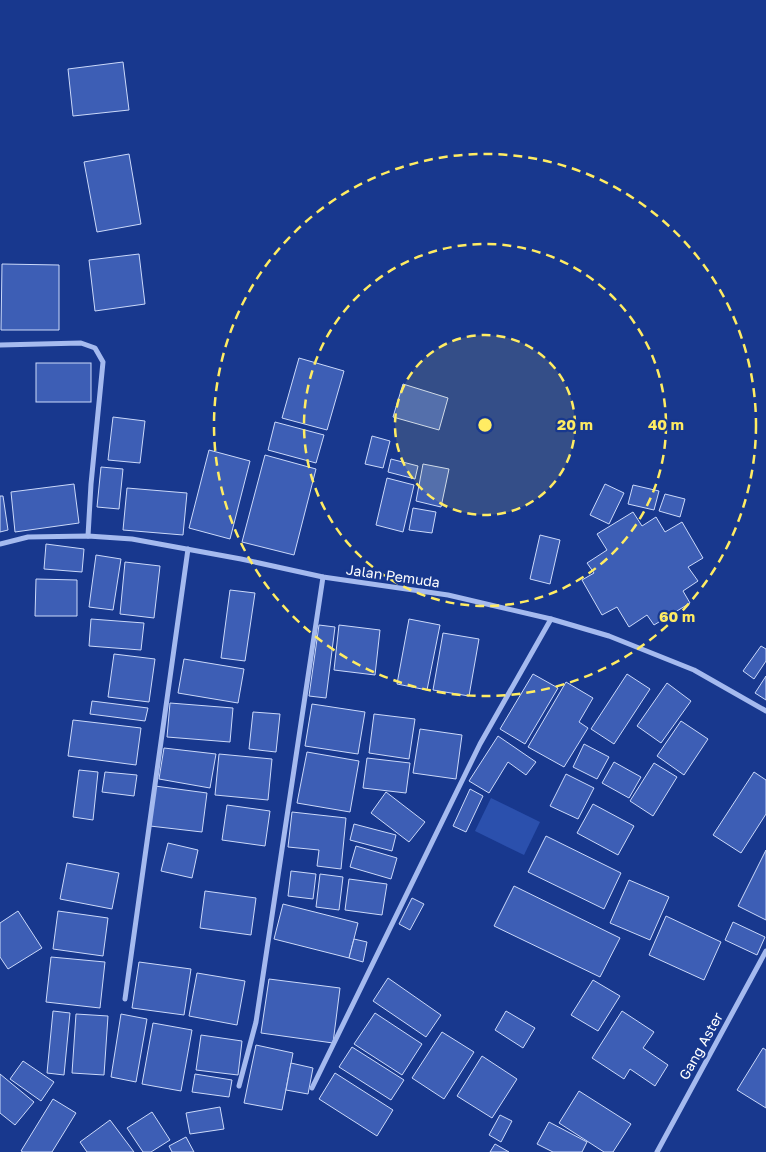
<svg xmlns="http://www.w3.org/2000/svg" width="766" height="1152" font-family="'Golos Text',sans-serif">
<rect width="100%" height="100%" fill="#18388e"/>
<path fill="#2b50ad" d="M 491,798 L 540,822 L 524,855 L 475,831 Z"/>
<g fill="#3d5eb5" stroke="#cbd9fa">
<path d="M 123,62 L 129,110 L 73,116 L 68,69 Z"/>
<path d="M 129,154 L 141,224 L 97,232 L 84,162 Z"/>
<path d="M 139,254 L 145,304 L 95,311 L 89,260 Z"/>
<path d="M 2,264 L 59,265 L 59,330 L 1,330 Z"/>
<path d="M 299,358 L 344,371 L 327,430 L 282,418 Z"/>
<rect x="36" y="363" width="55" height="39"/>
<path d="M 403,384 L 448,398 L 439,430 L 393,417 Z"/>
<path d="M 113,417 L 145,421 L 140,463 L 108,460 Z"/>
<path d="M 275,422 L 324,435 L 316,463 L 268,450 Z"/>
<path d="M 372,436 L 390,441 L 383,468 L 365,464 Z"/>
<path d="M 209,450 L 250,461 L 230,539 L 189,528 Z"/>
<path d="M 265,455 L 316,469 L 294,555 L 242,542 Z"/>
<path d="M 391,459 L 418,466 L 415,479 L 388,472 Z"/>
<path d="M 423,464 L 449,469 L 441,507 L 416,501 Z"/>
<path d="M 101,467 L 123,469 L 119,509 L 97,507 Z"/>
<path d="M 387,478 L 414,485 L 403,532 L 376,525 Z"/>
<path d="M 74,484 L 79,523 L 15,532 L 11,492 Z"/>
<path d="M 605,484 L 624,493 L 609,524 L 590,515 Z"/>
<path d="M 633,485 L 659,491 L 654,510 L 628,504 Z"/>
<path d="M 127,488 L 187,493 L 183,535 L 123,530 Z"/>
<path d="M 665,494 L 685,499 L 680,517 L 659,511 Z"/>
<path d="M 0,496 L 3,496 L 8,530 L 0,532 Z"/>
<path d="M 413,508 L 436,512 L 432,533 L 409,530 Z"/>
<path d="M 633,512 L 642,526 L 656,517 L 665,532 L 682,522 L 703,558 L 688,567 L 698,581 L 683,591 L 690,603 L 654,625 L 647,615 L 629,627 L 617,607 L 602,615 L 582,580 L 594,573 L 587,563 L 607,550 L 597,534 Z"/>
<path d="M 540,535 L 560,540 L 550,584 L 530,579 Z"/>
<path d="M 46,544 L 84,549 L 82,572 L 44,569 Z"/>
<path d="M 96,555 L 121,559 L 113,610 L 89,607 Z"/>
<path d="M 125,562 L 160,566 L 154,618 L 120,614 Z"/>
<path d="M 36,579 L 77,580 L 77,616 L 35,616 Z"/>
<path d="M 230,590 L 255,593 L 245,661 L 221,658 Z"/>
<path d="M 91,619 L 144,623 L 141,650 L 89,646 Z"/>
<path d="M 409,619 L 440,625 L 427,690 L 397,684 Z"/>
<path d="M 319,625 L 335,627 L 326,698 L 309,696 Z"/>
<path d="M 339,625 L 380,630 L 375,675 L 334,670 Z"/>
<path d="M 443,633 L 479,639 L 469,696 L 433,690 Z"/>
<path d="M 761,646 L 766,649 L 766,661 L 754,679 L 743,671 Z"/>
<path d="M 114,654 L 155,659 L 149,702 L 108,697 Z"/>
<path d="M 184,659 L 244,669 L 238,703 L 178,693 Z"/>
<path d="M 533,674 L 558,688 L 525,744 L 500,729 Z"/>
<path d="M 627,674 L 650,689 L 614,744 L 591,729 Z"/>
<path d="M 766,676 L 766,700 L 755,693 Z"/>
<path d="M 566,682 L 593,698 L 579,722 L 588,728 L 564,767 L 528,747 Z"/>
<path d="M 667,683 L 691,701 L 661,743 L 637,726 Z"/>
<path d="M 92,701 L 148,708 L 145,721 L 90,714 Z"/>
<path d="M 170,703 L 233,708 L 230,742 L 167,737 Z"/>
<path d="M 312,704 L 365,712 L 358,754 L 305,746 Z"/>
<path d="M 253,712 L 280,714 L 276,752 L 249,749 Z"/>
<path d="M 374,714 L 415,719 L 409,759 L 369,753 Z"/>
<path d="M 73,720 L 141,728 L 136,765 L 68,756 Z"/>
<path d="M 681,721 L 708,739 L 684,775 L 657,756 Z"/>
<path d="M 420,729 L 462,735 L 456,779 L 413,773 Z"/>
<path d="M 498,736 L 536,762 L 526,775 L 508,762 L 489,793 L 469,781 Z"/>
<path d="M 584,744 L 609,757 L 597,779 L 573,767 Z"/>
<path d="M 164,748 L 216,754 L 210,788 L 159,779 Z"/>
<path d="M 307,752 L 359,761 L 350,812 L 297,803 Z"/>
<path d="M 219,754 L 272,759 L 268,800 L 215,795 Z"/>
<path d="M 367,758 L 410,763 L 406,793 L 363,788 Z"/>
<path d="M 614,762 L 641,777 L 629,798 L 602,783 Z"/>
<path d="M 654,763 L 677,777 L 653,816 L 630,801 Z"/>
<path d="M 79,770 L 98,772 L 93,820 L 73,817 Z"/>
<path d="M 105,772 L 137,775 L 134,796 L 102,792 Z"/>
<path d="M 754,772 L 766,780 L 766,814 L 741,853 L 713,835 Z"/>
<path d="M 566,774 L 594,788 L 578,819 L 550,806 Z"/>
<path d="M 155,786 L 207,793 L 202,832 L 150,826 Z"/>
<path d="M 470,789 L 483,796 L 466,832 L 453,826 Z"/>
<path d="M 386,792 L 425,822 L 409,842 L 371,813 Z"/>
<path d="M 593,804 L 634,826 L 618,855 L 577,833 Z"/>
<path d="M 227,805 L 270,811 L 265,846 L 222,840 Z"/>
<path d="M 292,812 L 346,818 L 341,869 L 317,866 L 319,850 L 288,847 Z"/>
<path d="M 354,824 L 396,835 L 392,851 L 350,840 Z"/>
<path d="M 546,836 L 621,873 L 604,909 L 528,872 Z"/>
<path d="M 168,843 L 198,850 L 192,878 L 161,871 Z"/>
<path d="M 356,846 L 397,858 L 391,879 L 350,867 Z"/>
<path d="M 766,850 L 766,920 L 738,906 Z"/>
<path d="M 67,863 L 119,873 L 112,909 L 60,899 Z"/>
<path d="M 291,871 L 316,874 L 313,899 L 288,896 Z"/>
<path d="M 320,874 L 343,877 L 339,910 L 316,907 Z"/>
<path d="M 349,879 L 387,884 L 382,915 L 345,910 Z"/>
<path d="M 629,880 L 669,897 L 650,940 L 610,923 Z"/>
<path d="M 514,886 L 620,938 L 600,977 L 494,926 Z"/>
<path d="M 205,891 L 256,898 L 251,935 L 200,928 Z"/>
<path d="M 412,898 L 424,904 L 410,930 L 399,924 Z"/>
<path d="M 283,904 L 358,923 L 349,958 L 274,939 Z"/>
<path d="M 18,911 L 42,948 L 8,969 L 0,957 L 0,923 Z"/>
<path d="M 58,911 L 108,918 L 103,956 L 53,949 Z"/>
<path d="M 666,916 L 721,942 L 704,980 L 649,955 Z"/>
<path d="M 733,922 L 765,937 L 757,955 L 725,940 Z"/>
<path d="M 354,939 L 367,942 L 363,962 L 349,958 Z"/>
<path d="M 51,957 L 105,962 L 100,1008 L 46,1002 Z"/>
<path d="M 139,962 L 191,969 L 184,1015 L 132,1008 Z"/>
<path d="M 197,973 L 245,981 L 237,1025 L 189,1016 Z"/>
<path d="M 388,978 L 441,1015 L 426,1037 L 373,1001 Z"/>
<path d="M 269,979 L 340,988 L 333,1043 L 261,1033 Z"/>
<path d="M 593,980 L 620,996 L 598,1031 L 571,1015 Z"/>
<path d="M 53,1011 L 70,1013 L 64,1075 L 47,1073 Z"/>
<path d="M 506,1011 L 535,1028 L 523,1048 L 495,1030 Z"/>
<path d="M 622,1011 L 654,1032 L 643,1048 L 668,1065 L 655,1086 L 630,1069 L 624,1079 L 592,1058 Z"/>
<path d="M 375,1013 L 422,1044 L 402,1075 L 354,1044 Z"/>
<path d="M 76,1014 L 108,1016 L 104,1075 L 72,1073 Z"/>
<path d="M 121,1014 L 147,1019 L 136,1082 L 111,1077 Z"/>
<path d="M 153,1023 L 192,1030 L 181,1091 L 142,1084 Z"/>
<path d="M 442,1032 L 474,1052 L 444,1099 L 412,1078 Z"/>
<path d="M 201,1035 L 242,1041 L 238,1075 L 196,1070 Z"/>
<path d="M 256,1045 L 293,1053 L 282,1110 L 244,1103 Z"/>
<path d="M 352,1047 L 404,1080 L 391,1100 L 339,1067 Z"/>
<path d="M 763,1048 L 766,1050 L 766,1108 L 737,1090 Z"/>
<path d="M 482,1056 L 517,1079 L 492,1118 L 457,1096 Z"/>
<path d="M 23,1061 L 54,1082 L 41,1101 L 10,1079 Z"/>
<path d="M 291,1063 L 313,1068 L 308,1094 L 286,1090 Z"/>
<path d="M 335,1073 L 393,1110 L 377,1136 L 319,1099 Z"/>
<path d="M 0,1074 L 34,1102 L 15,1125 L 0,1113 Z"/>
<path d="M 195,1074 L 232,1080 L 229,1097 L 192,1092 Z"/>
<path d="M 579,1091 L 631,1124 L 613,1152 L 604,1152 L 559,1123 Z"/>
<path d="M 53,1099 L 76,1113 L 52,1152 L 23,1152 L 21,1151 Z"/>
<path d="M 220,1107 L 224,1129 L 190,1134 L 186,1113 Z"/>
<path d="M 152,1112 L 170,1140 L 151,1152 L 143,1152 L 127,1128 Z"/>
<path d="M 500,1115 L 512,1121 L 501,1142 L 489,1135 Z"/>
<path d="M 110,1120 L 134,1152 L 87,1152 L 80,1142 Z"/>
<path d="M 549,1122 L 587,1142 L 582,1152 L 553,1152 L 537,1144 Z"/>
<path d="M 186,1137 L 194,1152 L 172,1152 L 169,1146 Z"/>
<path d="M 495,1144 L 509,1152 L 490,1152 Z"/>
</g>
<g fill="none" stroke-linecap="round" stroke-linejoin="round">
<g stroke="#a5baef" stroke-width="5">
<path d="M 0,345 L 81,343 L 95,348 L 103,362 L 91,484 L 88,536"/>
<path d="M 0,544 L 28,537 L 88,536 L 132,539 L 241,559 L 323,577 L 448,595 L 551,619 L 609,636 L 694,670 L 766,711"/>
<path d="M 125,999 L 188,549"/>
<path d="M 239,1086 L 256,1022 L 323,577"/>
<path d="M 312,1088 L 480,744 L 551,619"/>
<path d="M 657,1152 L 766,951"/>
</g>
</g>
<circle cx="485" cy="425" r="90" fill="#ffec63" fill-opacity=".12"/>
<g fill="none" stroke="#ffec63" stroke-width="2.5" stroke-dasharray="9 6">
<circle cx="485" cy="425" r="90"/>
<circle cx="485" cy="425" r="181"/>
<circle cx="485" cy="425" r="271"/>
</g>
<g text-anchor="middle" stroke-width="4.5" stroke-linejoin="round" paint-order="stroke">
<g font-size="14" fill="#fff" stroke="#18388e">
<text transform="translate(393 576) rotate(8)" y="5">Jalan Pemuda</text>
<text transform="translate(701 1046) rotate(-61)" y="5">Gang Aster</text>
</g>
</g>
<circle cx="485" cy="425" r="8" fill="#ffec63" stroke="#18388e" stroke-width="2.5"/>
<g font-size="15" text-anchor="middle" font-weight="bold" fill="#ffec63" stroke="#18388e" stroke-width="4.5" stroke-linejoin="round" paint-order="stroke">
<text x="575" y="430">20 m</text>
<text x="666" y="430">40 m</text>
<text x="677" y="622">60 m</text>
</g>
</svg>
